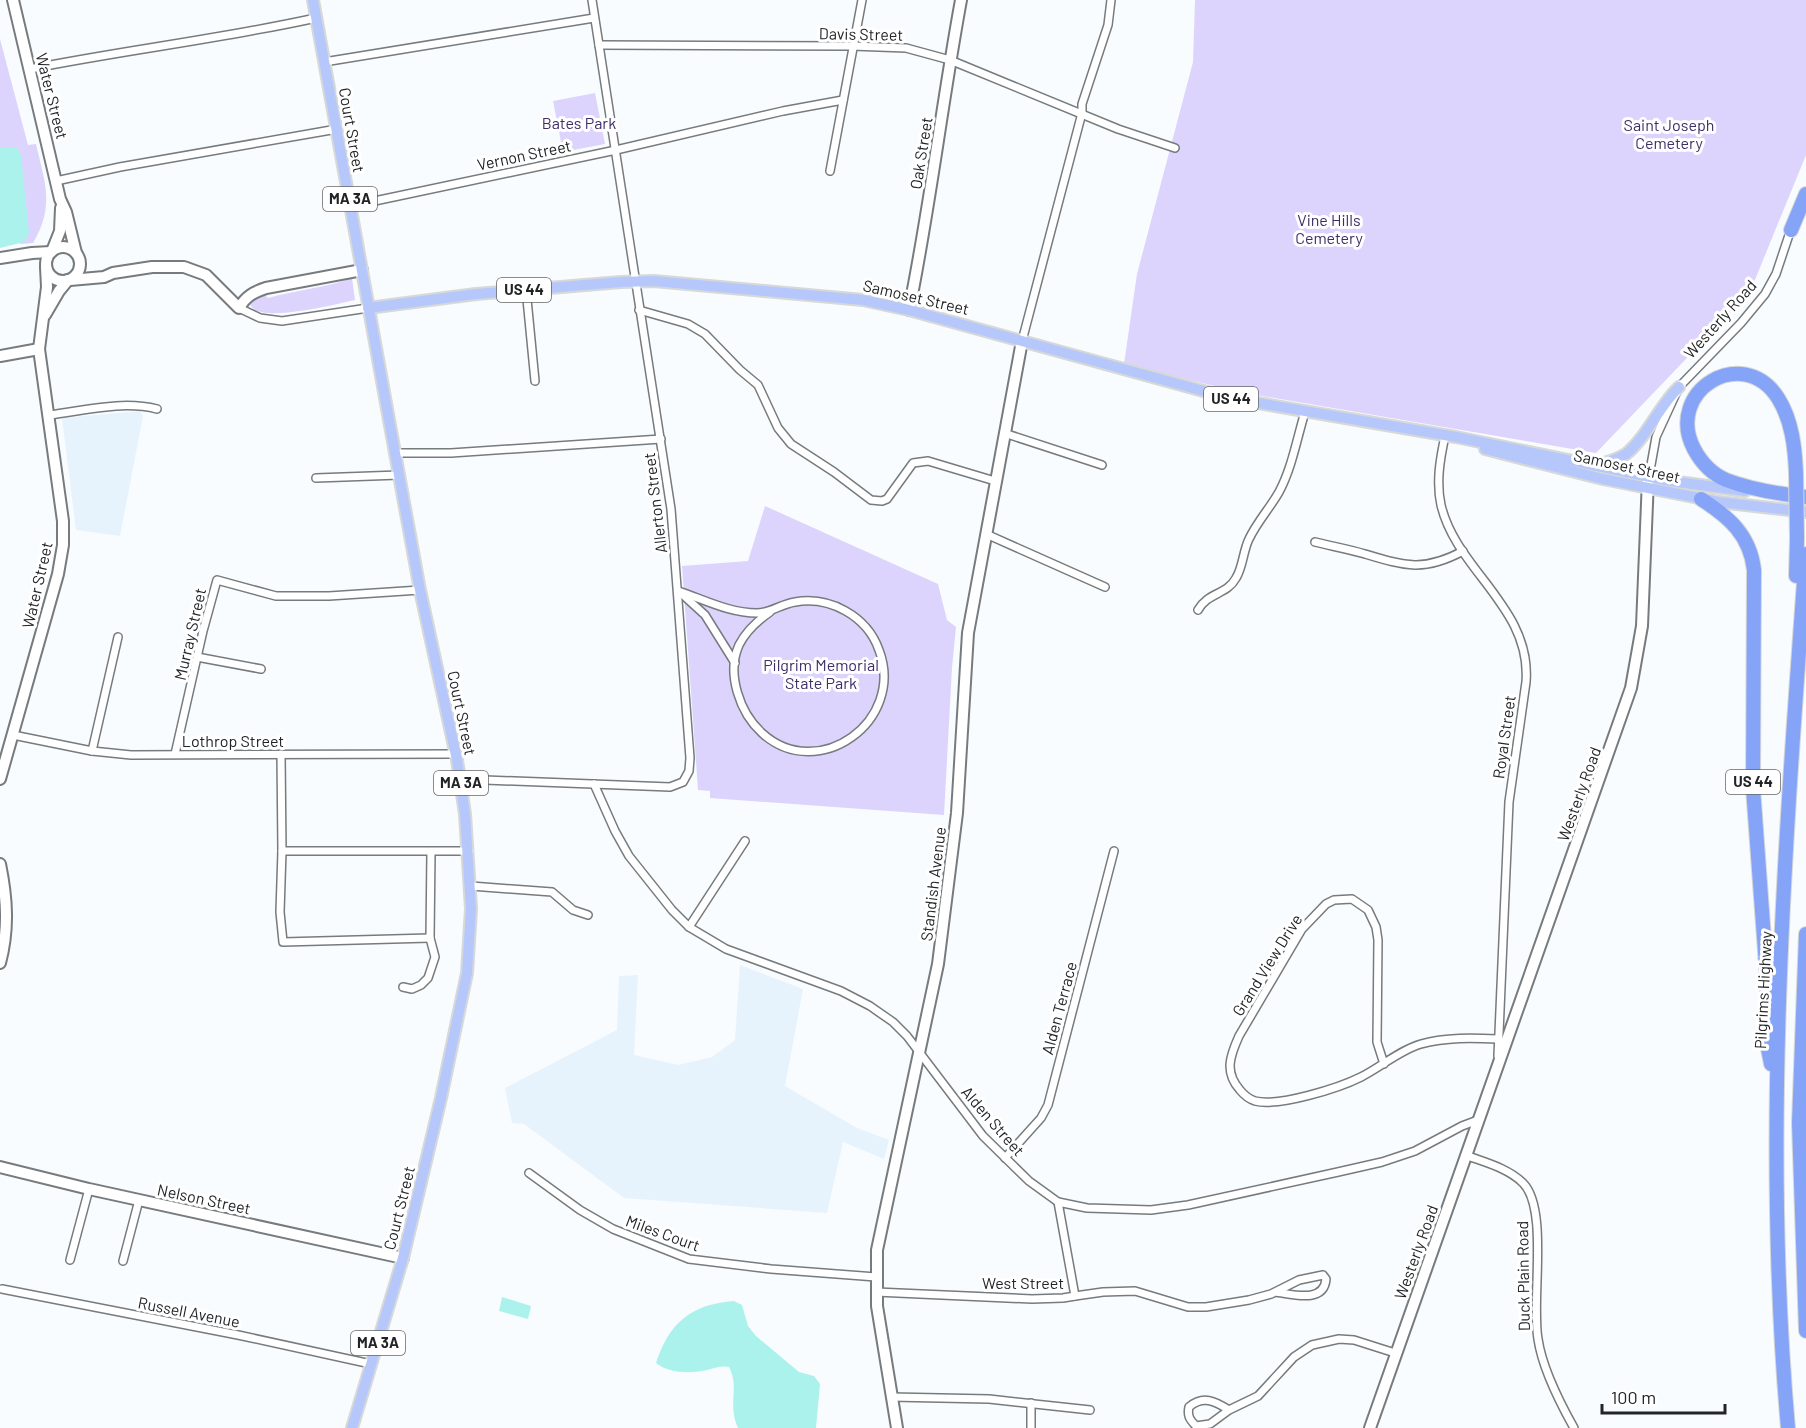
<svg xmlns="http://www.w3.org/2000/svg" width="1806" height="1428" font-family="Barlow,sans-serif">
<rect width="100%" height="100%" fill="#f8fcff"/>
<g fill="#e7f3fc">
<path d="M 140,411 L 143,416 L 120,536 L 76,530 L 62,418 Z"/>
<path d="M 740,965 L 803,989 L 785,1086 L 857,1128 L 889,1140 L 884,1159 L 843,1142 L 827,1213 L 624,1198 L 524,1124 L 512,1123 L 505,1088 L 617,1030 L 619,976 L 638,975 L 634,1055 L 678,1065 L 712,1057 L 735,1040 Z"/>
</g>
<g fill="#dcd4fc">
<path d="M 1195,0 L 1806,0 L 1806,155 L 1750,292 L 1596,453 L 1239,392 L 1124,364 L 1137,274 L 1193,62 Z"/>
<path d="M 0,39 L 28,145 L 36,144 C 45,183 55,206 33,243 L 20,244 L 8,184 L 0,172 Z"/>
<path d="M 595,93 L 605,144 L 563,152 L 553,101 Z"/>
<path d="M 352,278 L 355,300 C 340,303 246,328 250,300 L 264,294 L 268,298 C 296,290 325,288 352,278 Z"/>
<path d="M 765,506 L 938,584 L 947,620 L 956,627 L 952,668 L 944,815 L 710,798 L 710,791 L 698,790 L 682,566 L 748,561 Z"/>
</g>
<g fill="#acf2ec">
<path d="M 0,147 L 17,148 L 21,155 L 29,233 L 24,242 L 0,248 Z"/>
<path d="M 502,1297 L 531,1306 L 528,1319 L 499,1311 Z"/>
<path d="M 734,1301 L 742,1305 L 748,1326 L 756,1336 L 799,1372 L 814,1376 L 820,1384 L 816,1428 L 738,1428 C 727,1404 740,1388 729,1367 C 721,1366 718,1367 711,1369 C 694,1374 669,1374 656,1363 C 669,1323 691,1304 734,1301 Z"/>
</g>
<g fill="none" stroke-linecap="round" stroke-linejoin="round">
<g stroke="#767b7e" stroke-width="10">
<g id="street">
<path d="M 599,45 L 852,46 L 906,48 L 950,60 L 1118,129 L 1175,148"/>
<path d="M 324,62 L 594,18"/>
<path d="M 30,69 C 125,50 221,39 316,18"/>
<path d="M 830,171 L 862,0"/>
<path d="M 56,181 L 120,167 L 337,129"/>
<path d="M 351,206 L 616,150 L 783,111 L 843,100"/>
<path d="M 526,289 L 535,381"/>
<path d="M 239,308 L 260,318 L 282,321 L 368,308"/>
<path d="M 639,310 L 688,324 L 705,334 L 740,370 L 758,385 L 778,428 L 791,444 L 834,472 L 871,500 L 882,501 L 887,499 L 913,463 L 928,461 L 995,481"/>
<path d="M 1022,341 L 1082,113 L 1082,104 L 1108,25 L 1111,0"/>
<path d="M 49,415 C 83,411 122,400 157,409"/>
<path d="M 1004,433 L 1102,465"/>
<path d="M 1445,436 C 1440,459 1436,482 1441,505 C 1456,570 1532,608 1526,682 L 1509,802 L 1498,1056"/>
<path d="M 395,453 L 451,453 L 661,439"/>
<path d="M 1649,476 L 1656,437 L 1679,387 L 1741,323 L 1765,294 L 1776,274 L 1791,229"/>
<path d="M 316,478 L 399,475"/>
<path d="M 986,534 L 1105,587"/>
<path d="M 1315,542 C 1331,546 1348,549 1365,554 C 1405,566 1424,572 1463,551"/>
<path d="M 678,591 C 703,599 729,613 757,613 C 771,613 781,604 795,602 C 830,596 867,616 879,650 C 906,721 818,784 762,733 C 740,713 726,674 739,645 C 746,631 757,621 770,612"/>
<path d="M 682,594 L 705,615 L 735,663"/>
<path d="M 1198,610 C 1208,592 1227,595 1236,578 C 1243,567 1243,551 1249,539 C 1257,522 1270,508 1279,492 C 1292,468 1297,438 1305,412"/>
<path d="M 197,657 L 261,669"/>
<path d="M 13,735 L 92,751 L 131,755 L 456,754"/>
<path d="M 92,751 L 118,637"/>
<path d="M 175,754 L 203,631 L 217,580 L 276,596 L 329,596 L 420,590"/>
<path d="M 281,754 L 282,851 L 280,912 L 283,942 L 430,938"/>
<path d="M 460,779 L 670,787 L 683,782 L 689,771 L 690,758 L 671,509 L 592,0"/>
<path d="M 594,784 L 615,831 L 629,856 L 672,910 L 689,927 L 726,949 L 841,991 L 870,1006 L 893,1022 L 907,1036 L 983,1136 L 1029,1181 L 1058,1202 L 1087,1208 L 1151,1210 L 1188,1205 L 1338,1172 L 1382,1162 L 1415,1151 L 1462,1126 L 1478,1120"/>
<path d="M 282,851 L 469,851"/>
<path d="M 471,886 L 552,892 L 573,910 L 588,915"/>
<path d="M 689,927 L 745,841"/>
<path d="M 403,987 L 412,989 L 421,985 L 428,978 L 435,957 L 430,938 L 431,852"/>
<path d="M 1384,1064 L 1377,1042 L 1378,940 L 1376,927 L 1368,910 L 1352,899 L 1334,900 L 1326,904 L 1302,929 L 1239,1036 C 1230,1056 1224,1072 1240,1090 C 1244,1095 1249,1099 1255,1101 C 1279,1107 1339,1088 1361,1077 C 1381,1067 1400,1050 1421,1044 C 1447,1037 1472,1038 1499,1039"/>
<path d="M 1465,1155 C 1484,1162 1508,1168 1523,1183 C 1549,1209 1531,1301 1538,1339 C 1542,1367 1560,1403 1574,1428"/>
<path d="M 1005,1158 L 1041,1118 L 1048,1105 L 1114,851"/>
<path d="M 529,1173 L 580,1210 L 613,1229 L 689,1259 L 771,1269 L 876,1277"/>
<path d="M 70,1260 L 89,1189"/>
<path d="M 123,1261 L 139,1200"/>
<path d="M 2,1289 L 238,1335 L 371,1364"/>
<path d="M 876,1292 L 1032,1299 L 1063,1298 L 1075,1296 L 1058,1202"/>
<path d="M 1075,1296 L 1103,1292 L 1135,1291 L 1188,1307 L 1206,1307 L 1249,1300 L 1271,1294 L 1299,1280 L 1323,1275 L 1326,1279 C 1324,1304 1292,1294 1275,1292"/>
<path d="M 891,1397 L 989,1399 L 1090,1410"/>
<path d="M 1229,1410 C 1215,1401 1203,1395 1189,1407 C 1187,1416 1190,1420 1196,1426 L 1210,1424 L 1229,1410 L 1258,1396 L 1294,1357 L 1312,1345 L 1339,1339 L 1354,1340 L 1395,1353"/>
<path d="M 1031,1428 L 1031,1403"/>
</g>
</g>
<g stroke="#767b7e" stroke-width="14">
<g id="secondary">
<path d="M 13,0 L 60,199 L 66,212 L 76,253"/>
<circle cx="63" cy="264" r="17"/>
<path d="M 52,251 L 60,231 L 61,208"/>
<path d="M 0,258 L 32,253 L 51,252"/>
<path d="M 70,280 L 104,277 L 113,273 L 152,267 L 184,267 L 206,275 L 239,308 C 246,296 254,292 266,288 L 362,270"/>
<path d="M 909,310 C 930,207 942,103 961,0"/>
<path d="M 45,315 L 59,291 L 68,280"/>
<path d="M 0,356 L 39,349"/>
<path d="M 0,779 L 58,574 L 63,545 L 63,521 L 39,349 L 47,287 L 46,267"/>
<path d="M 0,864 C 7,898 9,929 0,963"/>
<path d="M 0,1167 L 89,1189 L 403,1258"/>
<path d="M 897,1428 L 877,1306 L 877,1250 L 938,964 L 957,813 L 968,633 L 1022,341"/>
<path d="M 1370,1428 L 1631,688 L 1642,626 L 1648,479"/>
</g>
</g>
<g stroke="#d7d8d8" stroke-width="14">
<g id="primary">
<path d="M 313,0 L 399,475 L 420,590 L 457,760 L 465,814 L 471,909 L 467,973 L 441,1098 L 403,1258 L 352,1428"/>
<path d="M 368,308 L 476,294 L 621,282 L 654,281 L 863,300 L 909,310 L 1229,398 L 1456,437 L 1670,481 L 1745,491"/>
<path d="M 1485,449 L 1603,479 L 1719,502 L 1806,512"/>
<path d="M 1600,464 C 1609,462 1618,459 1626,454 C 1647,437 1659,406 1679,387"/>
</g>
</g>
<g stroke="#d7d8d8" stroke-width="16">
<g id="highway">
<path d="M 1791,230 L 1806,194"/>
<path d="M 1796,473 C 1795,448 1792,420 1778,398 C 1743,343 1664,391 1694,449 C 1701,462 1712,474 1726,480 C 1752,490 1779,494 1806,497"/>
<path d="M 1701,499 C 1729,517 1750,535 1754,570 L 1753,788 L 1767,979 L 1767,1044 L 1771,1064"/>
<path d="M 1796,576 L 1797,539"/>
<path d="M 1806,934 L 1799,1123 L 1806,1331"/>
<path d="M 1788,1428 C 1762,1136 1785,845 1806,554"/>
</g>
</g>
<use href="#street" stroke="#fff" stroke-width="7"/>
<use href="#secondary" stroke="#fff" stroke-width="10"/>
<use href="#primary" stroke="#b6c8fb" stroke-width="10"/>
<use href="#highway" stroke="#85a4f8" stroke-width="14"/>
<g stroke="#d7d8d8" stroke-width="16" stroke-linecap="butt">
<path id="highway-bridge" d="M 1796,473 L 1797,539"/>
</g>
<use href="#highway-bridge" stroke="#85a4f8" stroke-width="14"/>
</g>
<g text-anchor="middle" stroke-width="6" stroke-linejoin="round" paint-order="stroke">
<g fill="#fff" stroke="#646667" stroke-width="1.5">
<rect x="323" y="187" width="54" height="24" rx="4.5"/>
<rect x="497" y="278" width="54" height="24" rx="4.5"/>
<rect x="1204" y="387" width="54" height="24" rx="4.5"/>
<rect x="1726" y="770" width="54" height="24" rx="4.5"/>
<rect x="434" y="771" width="54" height="24" rx="4.5"/>
<rect x="351" y="1331" width="54" height="24" rx="4.5"/>
</g>
<g font-size="15" font-weight="bold" fill="#222426">
<text x="350" y="204">MA 3A</text>
<text x="524" y="295">US 44</text>
<text x="1231" y="404">US 44</text>
<text x="1753" y="787">US 44</text>
<text x="461" y="788">MA 3A</text>
<text x="378" y="1348">MA 3A</text>
</g>
<g font-size="16" fill="#222426" stroke="#fff">
<text transform="translate(861 34) rotate(1)" y="6">Davis Street</text>
<text transform="translate(52 96) rotate(76)" y="6">Water Street</text>
<text transform="translate(352 130) rotate(80)" y="6">Court Street</text>
<text transform="translate(921 153) rotate(-81)" y="6">Oak Street</text>
<text transform="translate(524 155) rotate(-12)" y="6">Vernon Street</text>
<text transform="translate(916 297) rotate(13)" y="6">Samoset Street</text>
<text transform="translate(1720 319) rotate(-48)" y="6">Westerly Road</text>
<text transform="translate(1627 466) rotate(12)" y="6">Samoset Street</text>
<text transform="translate(655 503) rotate(-97)" y="6">Allerton Street</text>
<text transform="translate(37 585) rotate(-77)" y="6">Water Street</text>
<text transform="translate(190 634) rotate(-77)" y="6">Murray Street</text>
<text transform="translate(462 713) rotate(78)" y="6">Court Street</text>
<text transform="translate(1504 737) rotate(-82)" y="6">Royal Street</text>
<text x="233" y="747">Lothrop Street</text>
<text transform="translate(1579 794) rotate(-70)" y="6">Westerly Road</text>
<text transform="translate(933 884) rotate(-83)" y="6">Standish Avenue</text>
<text transform="translate(1267 965) rotate(-58)" y="6">Grand View Drive</text>
<text transform="translate(1763 990) rotate(-87)" y="6">Pilgrims Highway</text>
<text transform="translate(1059 1008) rotate(-75)" y="6">Alden Terrace</text>
<text transform="translate(993 1121) rotate(49)" y="6">Alden Street</text>
<text transform="translate(204 1199) rotate(12)" y="6">Nelson Street</text>
<text transform="translate(399 1208) rotate(-76)" y="6">Court Street</text>
<text transform="translate(663 1233) rotate(20)" y="6">Miles Court</text>
<text transform="translate(1416 1252) rotate(-70)" y="6">Westerly Road</text>
<text transform="translate(1523 1276) rotate(-91)" y="6">Duck Plain Road</text>
<text x="1023" y="1289">West Street</text>
<text transform="translate(189 1312) rotate(11)" y="6">Russell Avenue</text>
</g>
<g font-size="16" fill="#3e2d68" stroke="#fff">
<text x="579" y="129">Bates Park</text>
<text x="1669" y="131">Saint Joseph<tspan x="1669" dy="18">Cemetery</tspan></text>
<text x="1329" y="226">Vine Hills<tspan x="1329" dy="18">Cemetery</tspan></text>
<text x="821" y="671">Pilgrim Memorial<tspan x="821" dy="18">State Park</tspan></text>
</g>
</g>
<path d="M1602 1404v9h123v-9" fill="none" stroke="#222426" stroke-width="3"/>
<text x="1611" y="1404" font-size="18" fill="#222426" stroke="#ffffff" stroke-width="4.5" paint-order="stroke">100 m</text>
</svg>
